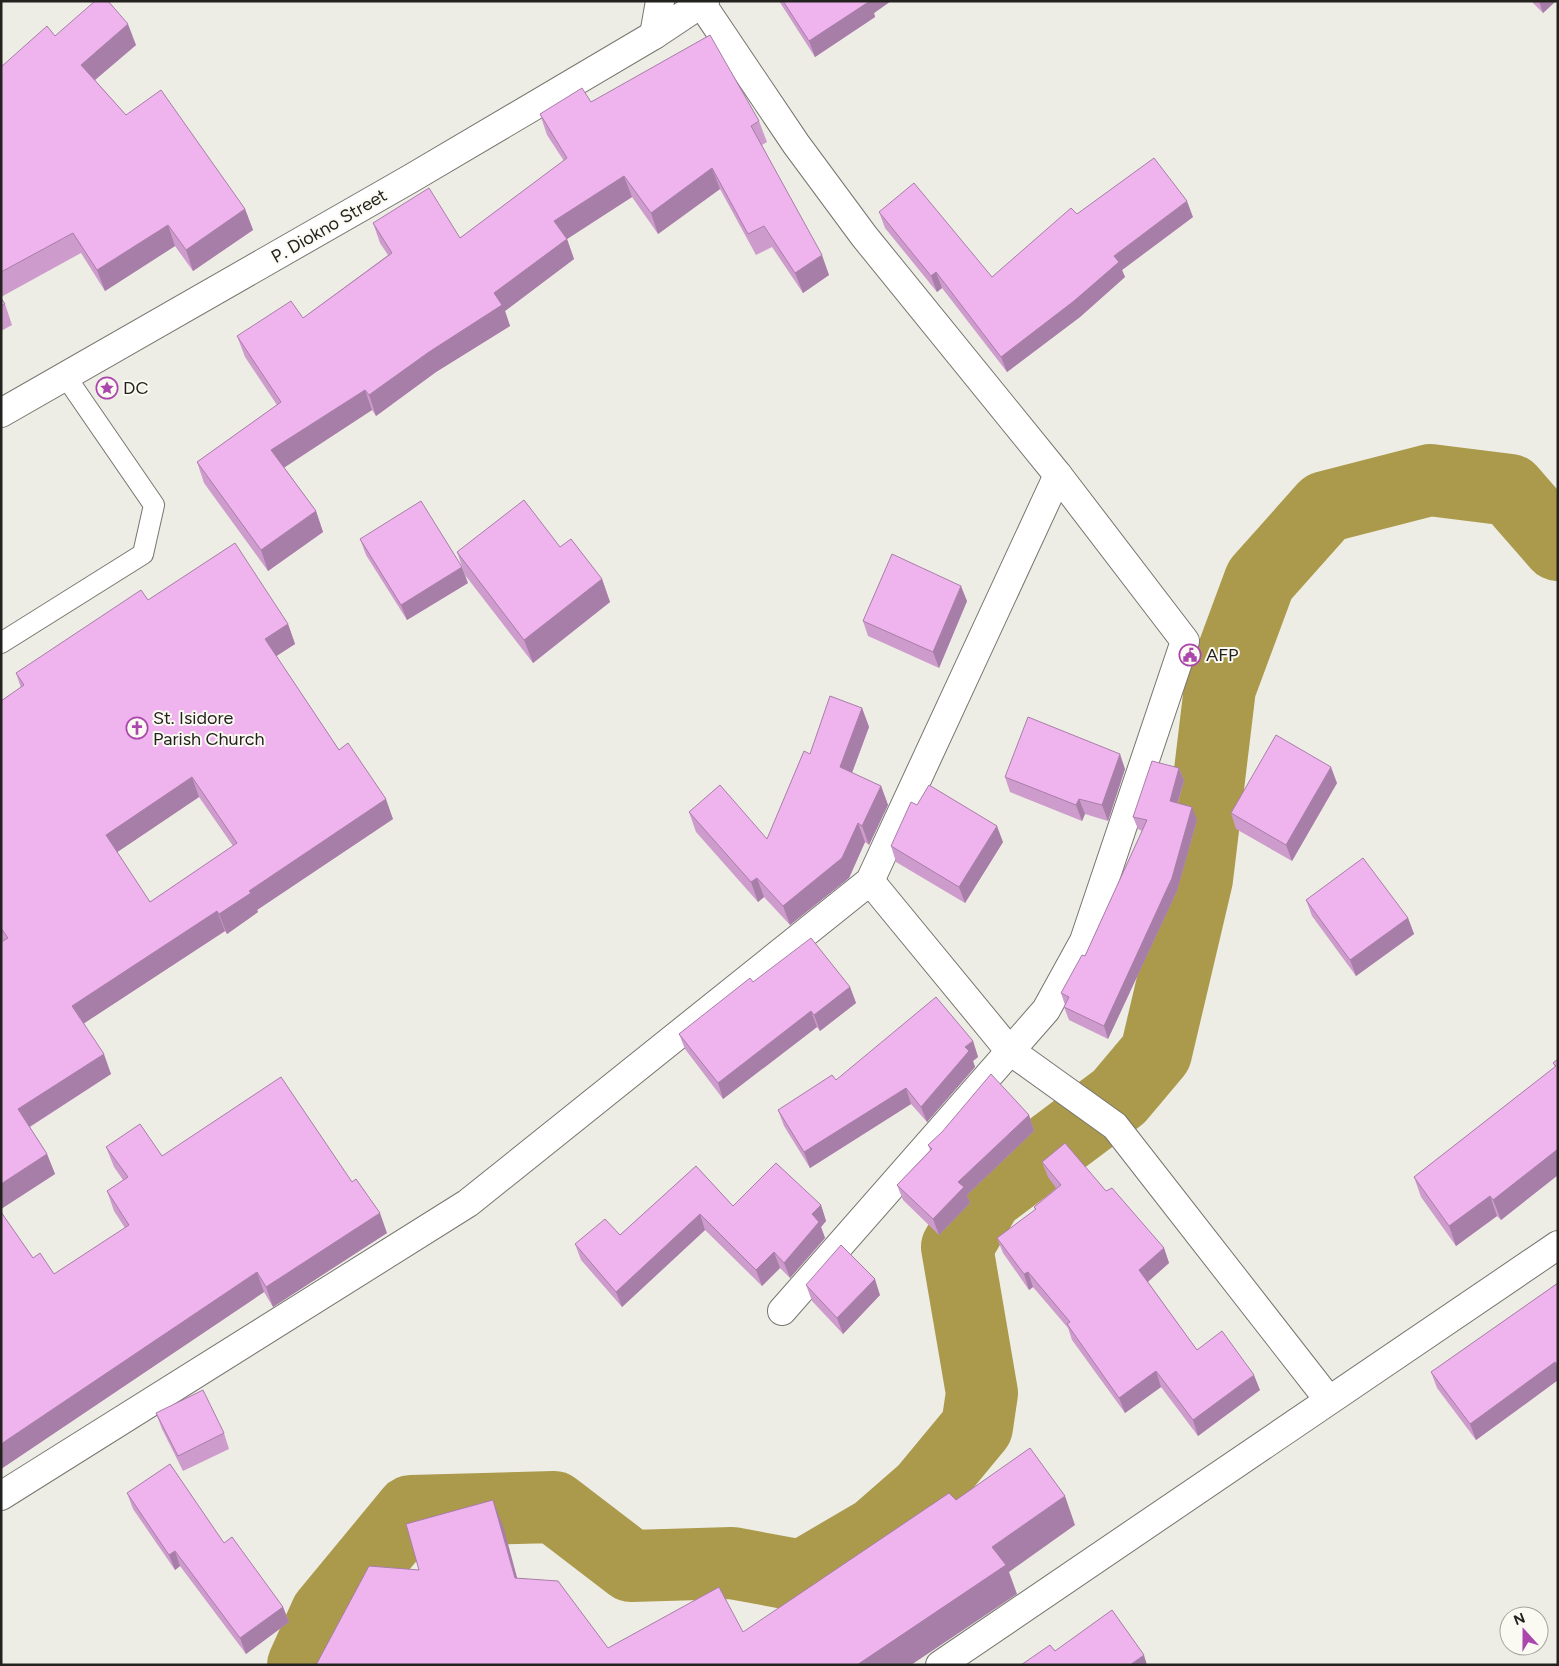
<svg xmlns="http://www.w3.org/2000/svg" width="1559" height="1666" font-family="Figtree,sans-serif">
<rect width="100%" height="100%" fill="#eeede5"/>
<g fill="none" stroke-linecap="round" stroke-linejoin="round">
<path stroke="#ab9a4b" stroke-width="72" d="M 303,1665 L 326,1614 L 411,1511 L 554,1507 L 631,1566 L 732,1563 L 802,1576 L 877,1532 L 924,1491 L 977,1427 L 982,1393 L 957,1247 L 987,1196 L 1119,1097 L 1156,1053 L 1197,879 L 1220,688 L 1260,580 L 1325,507 L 1430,480 L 1510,490 L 1558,545"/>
<g stroke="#76756e" stroke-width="22">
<path id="lane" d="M 1,643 L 143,554 L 154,505 L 66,377"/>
</g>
<g stroke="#76756e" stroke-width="30">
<g id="street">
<path d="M 701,3 L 796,144 L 864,236 L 1058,475 L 1185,641 L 1084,941 L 1046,1010 L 782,1311"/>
<path d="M 870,881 L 1009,1050 L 1115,1126 L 1328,1399"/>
<path d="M 1,1496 L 468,1203 L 870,881 L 1058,475"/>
<path d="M 940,1665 L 1558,1245"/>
</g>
</g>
<g stroke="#76756e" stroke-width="30">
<g id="secondary">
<path d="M 654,35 L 660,1"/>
<path d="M 1,413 L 410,179 L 654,35 L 705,1"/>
</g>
</g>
<use href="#lane" stroke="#fff" stroke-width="20"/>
<use href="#street" stroke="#fff" stroke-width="28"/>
<use href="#secondary" stroke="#fff" stroke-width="28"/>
</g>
<g fill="#ce9bcd" fill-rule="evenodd">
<path d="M 779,1 L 891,1 L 874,13 L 875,17 L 815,57 Z"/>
<path d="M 1531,1 L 1556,1 L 1543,13 Z"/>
<path d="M 55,36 L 136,45 L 95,80 L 126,115 L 245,209 L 253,230 L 193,271 L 175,246 L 105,291 L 81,253 L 1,297 L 1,67 Z"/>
<path d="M 591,102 L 759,121 L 767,142 L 762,145 L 829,275 L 803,293 L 772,247 L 756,255 L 720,189 L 658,234 L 632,197 L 567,239 L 574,259 L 505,311 L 510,326 L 436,372 L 376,416 L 372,410 L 284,467 L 316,511 L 323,532 L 268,571 L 204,483 L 197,462 L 277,405 L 245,357 L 237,336 L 303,318 L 388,255 L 380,243 L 373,223 L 460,238 L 564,161 L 547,135 L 540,114 Z"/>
<path d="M 879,212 L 992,277 L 1077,214 L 1193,217 L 1122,270 L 1125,277 L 1080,317 L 1007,372 L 942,288 L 937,292 L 885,228 Z"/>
<path d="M 1,298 L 5,304 L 12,325 L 1,331 Z"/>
<path d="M 360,539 L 468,583 L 407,620 L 366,555 Z"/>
<path d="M 560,547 L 602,579 L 610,602 L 533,663 L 465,575 L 457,552 Z"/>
<path d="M 148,600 L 288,624 L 295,644 L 276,656 L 339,750 L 393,819 L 257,910 L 258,912 L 227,934 L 225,931 L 84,1023 L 111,1074 L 30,1127 L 47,1154 L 55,1174 L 1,1209 L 1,942 L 3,941 L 1,938 L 1,701 L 21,688 L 16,673 ZM 199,797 L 233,846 L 150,902 L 117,852 Z"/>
<path d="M 967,601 L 939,668 L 868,636 L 863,621 Z"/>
<path d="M 862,708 L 869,727 L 852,773 L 881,786 L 888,805 L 869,845 L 865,842 L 849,878 L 790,925 L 764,897 L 758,902 L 696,832 L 689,812 L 767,839 L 810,754 Z"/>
<path d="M 1179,768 L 1184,781 L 1178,803 L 1197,820 L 1177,891 L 1108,1039 L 1069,1020 L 1064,1007 L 1065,1005 L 1061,993 L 1085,956 L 1142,831 L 1138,829 L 1133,817 Z"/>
<path d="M 1125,769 L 1108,821 L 1085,814 L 1082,821 L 1010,792 L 1005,777 Z"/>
<path d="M 1337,783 L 1292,861 L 1236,829 L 1231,813 Z"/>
<path d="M 917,805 L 1003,842 L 965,903 L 896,862 L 891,846 Z"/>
<path d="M 1306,900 L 1408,918 L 1414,934 L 1356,976 L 1312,916 Z"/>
<path d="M 753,982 L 850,987 L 856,1003 L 820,1031 L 817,1027 L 723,1099 L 685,1049 L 679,1034 Z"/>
<path d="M 973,1041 L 978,1057 L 973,1061 L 975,1067 L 927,1122 L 911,1104 L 810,1168 L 784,1126 L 778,1110 L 836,1080 Z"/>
<path d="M 1558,1059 L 1558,1175 L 1501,1220 L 1497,1216 L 1456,1246 L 1421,1197 L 1414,1177 L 1555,1067 L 1553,1063 Z"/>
<path d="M 1029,1115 L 1034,1131 L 967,1195 L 970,1203 L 939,1235 L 903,1200 L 897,1185 L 930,1150 L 928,1145 Z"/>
<path d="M 106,1147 L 162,1156 L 387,1233 L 273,1307 L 264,1292 L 1,1469 L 1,1212 L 33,1258 L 54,1274 L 125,1228 L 114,1211 L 107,1191 L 123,1180 L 114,1167 Z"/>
<path d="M 1042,1162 L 1106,1191 L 1164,1248 L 1169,1263 L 1148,1282 L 1197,1350 L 1260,1390 L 1198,1436 L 1161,1387 L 1125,1413 L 1072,1340 L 1068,1328 L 1033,1287 L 1029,1290 L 1003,1253 L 997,1238 L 1035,1210 L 1034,1207 L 1056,1188 L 1048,1177 Z"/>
<path d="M 696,1166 L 733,1206 L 821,1205 L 826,1221 L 821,1227 L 825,1238 L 790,1278 L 780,1268 L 762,1286 L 705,1230 L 622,1307 L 581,1260 L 575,1244 L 620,1235 Z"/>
<path d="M 1558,1283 L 1558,1380 L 1476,1440 L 1437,1388 L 1431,1372 Z"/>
<path d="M 806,1285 L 880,1295 L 843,1334 L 812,1301 Z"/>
<path d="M 156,1413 L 224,1433 L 229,1449 L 183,1471 L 162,1429 Z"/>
<path d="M 127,1493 L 224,1543 L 283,1607 L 289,1622 L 246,1654 L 180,1566 L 175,1570 L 133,1509 Z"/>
</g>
<g fill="#a77ea7">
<path d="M 869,1 L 891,1 L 874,13 L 875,17 L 815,57 L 809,41 Z"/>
<path d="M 1539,1 L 1556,1 L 1543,13 Z"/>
<path d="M 128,24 L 136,45 L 89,85 L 81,65 Z"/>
<path d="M 712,168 L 720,189 L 658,234 L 651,213 Z"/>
<path d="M 624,176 L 632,197 L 567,239 L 574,259 L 505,311 L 510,326 L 436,372 L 376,416 L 369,395 L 494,293 L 554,221 Z"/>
<path d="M 1187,201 L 1193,217 L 1122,270 L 1125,277 L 1080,317 L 1007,372 L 1001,357 L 1114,256 Z"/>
<path d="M 245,209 L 253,230 L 193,271 L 186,250 Z"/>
<path d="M 168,225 L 175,246 L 105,291 L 97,270 Z"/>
<path d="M 822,255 L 829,275 L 803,293 L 795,273 Z"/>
<path d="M 936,272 L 942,288 L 937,292 L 931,276 Z"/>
<path d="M 365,390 L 372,410 L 279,471 L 271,450 Z"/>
<path d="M 316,511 L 323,532 L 268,571 L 261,550 Z"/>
<path d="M 462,567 L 468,583 L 407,620 L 401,605 Z"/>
<path d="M 602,579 L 610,602 L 533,663 L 524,640 Z"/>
<path d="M 961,586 L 967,601 L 939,668 L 933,652 Z"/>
<path d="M 288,624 L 295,644 L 272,659 L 265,639 Z"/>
<path d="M 862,708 L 869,727 L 847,786 L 840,767 Z"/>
<path d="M 1120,754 L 1125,769 L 1108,821 L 1102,805 Z"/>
<path d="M 1331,767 L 1337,783 L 1292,861 L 1286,845 Z"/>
<path d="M 1179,768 L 1184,781 L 1174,814 L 1170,801 Z"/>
<path d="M 192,777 L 199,797 L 113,855 L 106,835 Z"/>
<path d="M 881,786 L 888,805 L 869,845 L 862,826 Z"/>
<path d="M 386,799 L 393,819 L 257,910 L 258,912 L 227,934 L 219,914 L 249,891 Z"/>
<path d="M 1079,799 L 1085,814 L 1082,821 L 1076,805 Z"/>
<path d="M 1192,807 L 1197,820 L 1177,891 L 1108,1039 L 1104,1026 Z"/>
<path d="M 858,823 L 865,842 L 849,878 L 790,925 L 783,906 Z"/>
<path d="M 997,826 L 1003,842 L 965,903 L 959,887 Z"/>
<path d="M 757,878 L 764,897 L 758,902 L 751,882 Z"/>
<path d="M 217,911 L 225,931 L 80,1026 L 72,1006 Z"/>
<path d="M 1408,918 L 1414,934 L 1356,976 L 1350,960 Z"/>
<path d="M 850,987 L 856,1003 L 820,1031 L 814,1015 Z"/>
<path d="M 811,1011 L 817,1027 L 723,1099 L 718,1083 Z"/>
<path d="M 973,1041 L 978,1057 L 973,1061 L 975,1067 L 927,1122 L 921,1107 L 965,1047 Z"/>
<path d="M 104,1054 L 111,1074 L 26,1129 L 18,1109 Z"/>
<path d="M 906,1088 L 911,1104 L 810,1168 L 804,1152 Z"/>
<path d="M 1029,1115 L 1034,1131 L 967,1195 L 970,1203 L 939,1235 L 933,1219 L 958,1182 Z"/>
<path d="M 1558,1149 L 1558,1175 L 1501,1220 L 1493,1200 Z"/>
<path d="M 47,1154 L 55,1174 L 1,1209 L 1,1184 Z"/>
<path d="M 1490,1196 L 1497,1216 L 1456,1246 L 1449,1226 Z"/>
<path d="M 821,1205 L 826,1221 L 821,1227 L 825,1238 L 790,1278 L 784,1263 L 812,1214 Z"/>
<path d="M 380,1213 L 387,1233 L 273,1307 L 266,1287 Z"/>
<path d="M 700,1214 L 705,1230 L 622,1307 L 616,1292 Z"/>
<path d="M 1164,1248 L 1169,1263 L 1144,1285 L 1139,1270 Z"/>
<path d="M 774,1252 L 780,1268 L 762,1286 L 756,1270 Z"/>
<path d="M 257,1272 L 264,1292 L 1,1469 L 1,1444 Z"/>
<path d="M 1028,1272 L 1033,1287 L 1029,1290 L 1024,1274 Z"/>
<path d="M 875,1279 L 880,1295 L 843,1334 L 837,1318 Z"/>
<path d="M 1555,1362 L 1558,1368 L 1558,1380 L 1476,1440 L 1470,1424 Z"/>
<path d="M 1156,1371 L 1161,1387 L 1125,1413 L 1119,1398 Z"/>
<path d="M 1254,1375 L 1260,1390 L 1198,1436 L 1193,1420 Z"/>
<path d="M 1065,1496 L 1075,1525 L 1009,1572 L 1017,1594 L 911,1665 L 857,1665 L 992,1547 Z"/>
<path d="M 493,1500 L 504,1529 L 525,1607 L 515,1578 Z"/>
<path d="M 175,1551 L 180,1566 L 175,1570 L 169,1555 Z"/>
<path d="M 283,1607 L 289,1622 L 246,1654 L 240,1638 Z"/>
<path d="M 1144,1655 L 1147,1665 L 1130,1665 Z"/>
</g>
<g fill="#efb4ee" stroke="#a77ea7" fill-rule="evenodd">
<path d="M 95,1 L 108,1 L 128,24 L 81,65 L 126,115 L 161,90 L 245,209 L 186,250 L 168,225 L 97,270 L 73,233 L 1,272 L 1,67 L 47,26 L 55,36 Z"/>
<path d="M 783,1 L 870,1 L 809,41 Z"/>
<path d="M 710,35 L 759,121 L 751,126 L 822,255 L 795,273 L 764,226 L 748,234 L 712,168 L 651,213 L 624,176 L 554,221 L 567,239 L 494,293 L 502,305 L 429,352 L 369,395 L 365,390 L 271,450 L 316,511 L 261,550 L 197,462 L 281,402 L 237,336 L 291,301 L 303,318 L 392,253 L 373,223 L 429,188 L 460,238 L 567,158 L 540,114 L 582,88 L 591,102 Z"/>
<path d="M 1154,158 L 1187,201 L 1114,256 L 1119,262 L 1074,301 L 1001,357 L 936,272 L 931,276 L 879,212 L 914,183 L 992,277 L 1071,208 L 1077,214 Z"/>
<path d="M 1,298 L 5,304 L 1,306 Z"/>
<path d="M 524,500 L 560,547 L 571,539 L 602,579 L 524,640 L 457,552 Z"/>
<path d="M 421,501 L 462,567 L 401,605 L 360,539 Z"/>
<path d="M 235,543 L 288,624 L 265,639 L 339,750 L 348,743 L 386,799 L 249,891 L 251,893 L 219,914 L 217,911 L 72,1006 L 104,1054 L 18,1109 L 47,1154 L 1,1184 L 1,942 L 8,938 L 1,928 L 1,701 L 24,685 L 16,673 L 141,590 L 148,600 ZM 192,777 L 237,843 L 150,902 L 106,835 Z"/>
<path d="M 892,554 L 961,586 L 933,652 L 863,621 Z"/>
<path d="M 830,696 L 862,708 L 840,767 L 881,786 L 862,826 L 858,823 L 842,858 L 783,906 L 757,878 L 751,882 L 689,812 L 720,785 L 767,839 L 804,751 L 810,754 Z"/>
<path d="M 1028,717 L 1120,754 L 1102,805 L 1079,799 L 1076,805 L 1005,777 Z"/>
<path d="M 1276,735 L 1331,767 L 1286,845 L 1231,813 Z"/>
<path d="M 1152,761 L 1179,768 L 1170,801 L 1192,807 L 1172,878 L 1104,1026 L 1064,1007 L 1069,997 L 1061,993 L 1082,955 L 1085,956 L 1147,820 L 1133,817 Z"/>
<path d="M 929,785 L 997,826 L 959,887 L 891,846 L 911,802 L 917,805 Z"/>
<path d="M 1363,858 L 1408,918 L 1350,960 L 1306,900 Z"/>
<path d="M 811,938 L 850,987 L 814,1015 L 811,1011 L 718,1083 L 679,1034 L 750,978 L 753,982 Z"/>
<path d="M 936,997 L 973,1041 L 965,1047 L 969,1051 L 921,1107 L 906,1088 L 804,1152 L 778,1110 L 832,1075 L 836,1080 Z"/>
<path d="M 1558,1059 L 1558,1149 L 1493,1200 L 1490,1196 L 1449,1226 L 1414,1177 L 1556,1066 L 1553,1063 Z"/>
<path d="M 991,1074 L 1029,1115 L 958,1182 L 964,1187 L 933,1219 L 897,1185 L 932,1149 L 928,1145 L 942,1132 Z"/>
<path d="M 281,1077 L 352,1182 L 356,1179 L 380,1213 L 266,1287 L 257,1272 L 1,1444 L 1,1212 L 33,1258 L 40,1253 L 54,1274 L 129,1225 L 107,1191 L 128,1177 L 106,1147 L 140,1124 L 162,1156 Z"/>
<path d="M 1065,1143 L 1106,1191 L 1112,1188 L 1164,1248 L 1139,1270 L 1197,1350 L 1222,1331 L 1254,1375 L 1193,1420 L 1156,1371 L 1119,1398 L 1067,1324 L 1070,1322 L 1028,1272 L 1024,1274 L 997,1238 L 1036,1209 L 1034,1207 L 1061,1185 L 1042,1162 Z"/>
<path d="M 776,1163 L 821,1205 L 812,1214 L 819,1222 L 784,1263 L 774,1252 L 756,1270 L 700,1214 L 616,1292 L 575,1244 L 605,1219 L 620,1235 L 696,1166 L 733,1206 Z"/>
<path d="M 841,1245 L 875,1279 L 837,1318 L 806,1285 Z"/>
<path d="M 1558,1283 L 1558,1365 L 1555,1362 L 1470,1424 L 1431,1372 Z"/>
<path d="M 203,1390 L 224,1433 L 178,1456 L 156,1413 Z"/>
<path d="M 1030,1448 L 1065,1496 L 992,1547 L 1006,1565 L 857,1665 L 316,1665 L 369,1566 L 419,1570 L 406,1524 L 493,1500 L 515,1578 L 558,1581 L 608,1648 L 719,1587 L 743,1632 L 949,1493 L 956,1500 Z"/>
<path d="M 170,1464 L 224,1543 L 232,1537 L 283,1607 L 240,1638 L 175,1551 L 169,1555 L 127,1493 Z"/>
<path d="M 1112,1610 L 1144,1655 L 1130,1665 L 1021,1665 L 1050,1645 L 1055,1651 Z"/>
</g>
<defs>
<g id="sight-ring" transform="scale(1.125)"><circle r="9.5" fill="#fbfaf2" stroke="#ab47ac" stroke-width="1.5"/><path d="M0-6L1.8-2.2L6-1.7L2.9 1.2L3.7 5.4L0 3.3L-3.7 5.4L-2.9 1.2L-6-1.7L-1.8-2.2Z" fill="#ab47ac"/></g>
<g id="civic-ring" transform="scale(1.125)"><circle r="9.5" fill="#fbfaf2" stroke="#ab47ac" stroke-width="1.5"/><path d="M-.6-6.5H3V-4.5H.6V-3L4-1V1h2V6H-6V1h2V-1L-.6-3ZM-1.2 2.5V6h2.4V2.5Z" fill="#ab47ac"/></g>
<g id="church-ring" transform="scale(1.125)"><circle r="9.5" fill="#fbfaf2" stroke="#ab47ac" stroke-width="1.5"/><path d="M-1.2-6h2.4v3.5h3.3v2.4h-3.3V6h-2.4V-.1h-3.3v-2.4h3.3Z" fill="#ab47ac"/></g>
</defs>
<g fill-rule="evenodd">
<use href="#sight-ring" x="107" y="388"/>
<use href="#civic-ring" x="1190" y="655"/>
<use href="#church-ring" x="137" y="728"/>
</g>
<g text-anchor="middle" stroke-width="4" stroke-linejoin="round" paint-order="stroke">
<g font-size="18" fill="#23221f" stroke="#fbfaf2">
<text transform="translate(329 226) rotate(-30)" y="6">P. Diokno Street</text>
</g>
<g font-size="18" fill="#23221f" stroke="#fbfaf2" text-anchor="start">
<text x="123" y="394">DC</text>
<text x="1206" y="661">AFP</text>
<text x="153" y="724">St. Isidore<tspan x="153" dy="21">Parish Church</tspan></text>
</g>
</g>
<rect width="1559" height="1666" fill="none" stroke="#23221f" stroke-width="5"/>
<g transform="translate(1524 1631) rotate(339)"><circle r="24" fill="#fbfaf2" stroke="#a5a49e"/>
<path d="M0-4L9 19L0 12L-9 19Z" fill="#ab47ac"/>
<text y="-8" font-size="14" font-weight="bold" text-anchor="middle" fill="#23221f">N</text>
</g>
</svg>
